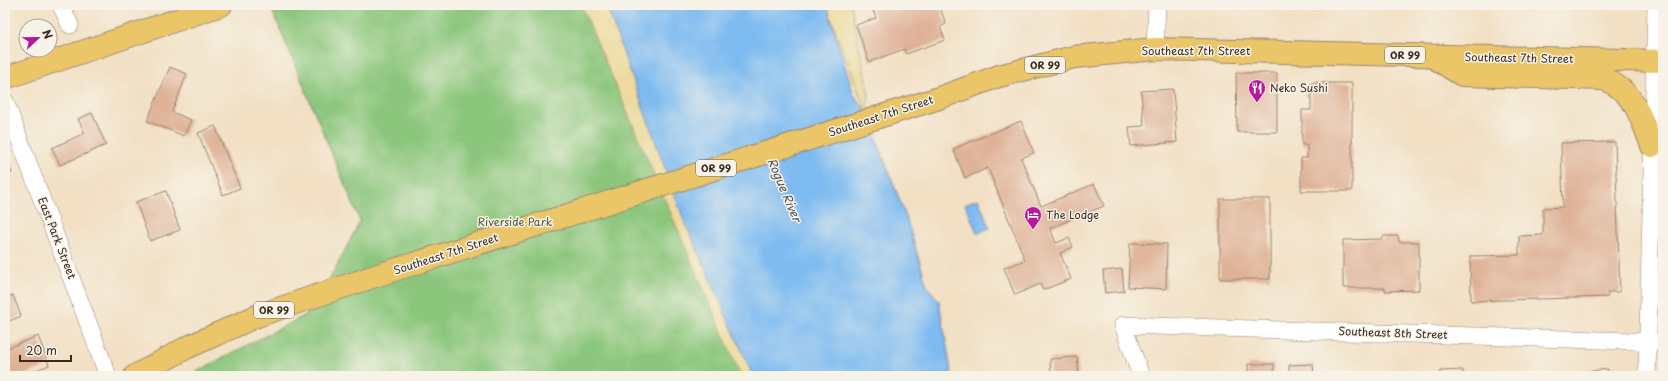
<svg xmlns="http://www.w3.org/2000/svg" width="1668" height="381" font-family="'Playpen Sans',sans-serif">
<rect width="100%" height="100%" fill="#f7f3e8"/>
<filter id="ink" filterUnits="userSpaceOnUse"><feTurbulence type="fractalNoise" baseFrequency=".025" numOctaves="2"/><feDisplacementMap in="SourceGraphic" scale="8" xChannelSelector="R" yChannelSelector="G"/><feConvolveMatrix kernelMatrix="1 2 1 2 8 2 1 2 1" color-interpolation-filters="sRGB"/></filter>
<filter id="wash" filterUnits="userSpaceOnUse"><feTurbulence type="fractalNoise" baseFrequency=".012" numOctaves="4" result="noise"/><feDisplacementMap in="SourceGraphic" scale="16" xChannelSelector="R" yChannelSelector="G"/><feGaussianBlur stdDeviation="0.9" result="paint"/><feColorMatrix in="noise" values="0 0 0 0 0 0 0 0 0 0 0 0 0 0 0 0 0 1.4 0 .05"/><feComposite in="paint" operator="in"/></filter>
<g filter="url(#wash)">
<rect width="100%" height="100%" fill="#f2e0c4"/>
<path fill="#8bc67b" stroke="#63784c" d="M 270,5 L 585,5 L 750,376 L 188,376 L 313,311 L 360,221 Z"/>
<g fill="#eeda9e" stroke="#94825e">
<path d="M 581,5 L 609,5 L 767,376 L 741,376 Z"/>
<path d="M 826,5 L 851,5 L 869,96 L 866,111 Z"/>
</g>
<g fill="#7ebbf1" stroke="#5c7288">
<path d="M 606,5 L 828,5 L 831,20 L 854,95 L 866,111 L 906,217 L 927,286 L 939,301 L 952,376 L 753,376 L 683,218 Z"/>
<path d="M 978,199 L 990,228 L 977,233 L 965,204 Z"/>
</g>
<g id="blocks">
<g fill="#dfb297">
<path d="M 871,5 L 933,5 L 934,7 L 939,5 L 946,24 L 940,27 L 945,40 L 906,54 L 904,49 L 869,62 L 856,25 L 876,18 Z"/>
<path d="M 170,67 L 187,74 L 172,112 L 191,120 L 184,136 L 147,121 Z"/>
<path d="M 1236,73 L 1277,73 L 1277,132 L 1237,132 Z"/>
<path d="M 1311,83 L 1352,83 L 1352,191 L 1301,191 L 1301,158 L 1307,158 L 1307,145 L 1302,145 L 1302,110 L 1311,110 Z"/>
<path d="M 1173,89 L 1177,142 L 1131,146 L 1129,127 L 1144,126 L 1141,91 Z"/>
<path d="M 92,113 L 106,145 L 60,165 L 52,148 L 85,133 L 78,119 Z"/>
<path d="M 1021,121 L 1034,153 L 1021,158 L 1041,206 L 1094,184 L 1104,206 L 1050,228 L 1056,243 L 1069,238 L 1073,247 L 1060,253 L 1071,279 L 1043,290 L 1040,284 L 1015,295 L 1004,268 L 1025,260 L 988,168 L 965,178 L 953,149 Z"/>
<path d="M 215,126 L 240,188 L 223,195 L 198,133 Z"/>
<path d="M 1615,142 L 1620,292 L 1607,292 L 1608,297 L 1471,301 L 1470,256 L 1519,255 L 1519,236 L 1543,235 L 1543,208 L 1563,207 L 1561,143 Z"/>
<path d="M 5,154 L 12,173 L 5,176 Z"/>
<path d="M 166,191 L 180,230 L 150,241 L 136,202 Z"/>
<rect x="1220" y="199" width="50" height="80"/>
<path d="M 1383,236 L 1398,236 L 1399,242 L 1419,242 L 1419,290 L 1385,291 L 1385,288 L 1343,288 L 1343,240 L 1383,239 Z"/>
<path d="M 1130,243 L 1167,244 L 1166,289 L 1128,287 Z"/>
<path d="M 1122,269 L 1124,291 L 1105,293 L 1103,271 Z"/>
<path d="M 13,295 L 21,316 L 5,323 L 5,298 Z"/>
<path d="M 38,336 L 49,365 L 22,376 L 5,376 L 5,349 Z"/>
<path d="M 1077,357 L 1079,376 L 1051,376 L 1050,359 Z"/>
<rect x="1248" y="364" width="26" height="12"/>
<path d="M 1313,364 L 1314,376 L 1289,376 L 1289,365 Z"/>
<path d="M 1608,369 L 1609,376 L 1582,376 L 1582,372 Z"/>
<path d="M 1463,370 L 1463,376 L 1440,376 L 1440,371 Z"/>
</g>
</g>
</g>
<g filter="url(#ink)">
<use href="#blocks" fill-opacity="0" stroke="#968571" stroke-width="1"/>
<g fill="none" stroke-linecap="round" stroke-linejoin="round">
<g stroke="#968571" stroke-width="18">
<g id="minor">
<path d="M 61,5 L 70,25"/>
<path d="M 1155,49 L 1157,5"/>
<path d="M 5,101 L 108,376"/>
<path d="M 1141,376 L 1123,325 L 1663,342"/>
<path d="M 1647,376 L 1656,5"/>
</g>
</g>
<g stroke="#968571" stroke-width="24">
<g id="highway">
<path d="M 1433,57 L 1462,75 L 1604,79 C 1635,92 1641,117 1652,146"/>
<path d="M 5,78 L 221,5"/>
<path d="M 135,376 L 186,348 L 257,316 L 375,276 L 939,98 L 999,76 L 1074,57 L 1155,49 L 1663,61"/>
</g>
</g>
<use href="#minor" stroke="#fff" stroke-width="17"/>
<use href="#highway" stroke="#ebc669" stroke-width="22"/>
</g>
</g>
<defs>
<g id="restaurant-pin" transform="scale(0.9)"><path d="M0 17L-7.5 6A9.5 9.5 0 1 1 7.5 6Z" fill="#b5179e" stroke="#f7f3e8"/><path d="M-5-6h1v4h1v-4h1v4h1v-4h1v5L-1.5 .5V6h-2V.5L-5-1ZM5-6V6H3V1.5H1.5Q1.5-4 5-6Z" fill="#fff"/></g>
<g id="hotel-pin" transform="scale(0.9)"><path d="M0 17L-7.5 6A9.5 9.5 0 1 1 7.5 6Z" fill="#b5179e" stroke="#f7f3e8"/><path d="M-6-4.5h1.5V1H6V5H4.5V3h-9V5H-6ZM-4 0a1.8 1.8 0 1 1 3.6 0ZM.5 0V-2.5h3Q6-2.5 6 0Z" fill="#fff"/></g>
</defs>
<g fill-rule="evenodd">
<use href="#restaurant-pin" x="1257" y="88"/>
<use href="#hotel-pin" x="1033" y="215"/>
</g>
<g text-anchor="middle" stroke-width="3" stroke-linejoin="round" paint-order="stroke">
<g fill="#f7f3e8" stroke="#73665b" stroke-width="1">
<rect x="1385" y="47" width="40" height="16" rx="3"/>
<rect x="1025" y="57" width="40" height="16" rx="3"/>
<rect x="696" y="160" width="40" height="16" rx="3"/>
<rect x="254" y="302" width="40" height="16" rx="3"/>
</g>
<g font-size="10" font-weight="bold" fill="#3b2a1e">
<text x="1405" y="59">OR 99</text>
<text x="1045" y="69">OR 99</text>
<text x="716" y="172">OR 99</text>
<text x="274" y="314">OR 99</text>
</g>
<g font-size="11" fill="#3b2a1e" stroke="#f7f3e8">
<text x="1196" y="55">Southeast 7th Street</text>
<text transform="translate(1519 58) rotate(1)" y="4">Southeast 7th Street</text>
<text transform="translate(881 116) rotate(-18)" y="4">Southeast 7th Street</text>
<text transform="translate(57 238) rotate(69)" y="4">East Park Street</text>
<text transform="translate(446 254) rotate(-18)" y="4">Southeast 7th Street</text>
<text transform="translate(1393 333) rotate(2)" y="4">Southeast 8th Street</text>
</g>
<g font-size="11" fill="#3b2a1e" stroke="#f7f3e8" text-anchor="start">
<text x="1270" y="92">Neko Sushi</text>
<text x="1046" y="219">The Lodge</text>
</g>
<g font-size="11" fill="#53593a" stroke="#f7f3e8">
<text x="515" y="226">Riverside Park</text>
</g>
<g font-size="12" font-style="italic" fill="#4f565d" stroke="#f7f3e8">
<text transform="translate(784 190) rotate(67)" y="4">Rogue River</text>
</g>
</g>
<rect width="1668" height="381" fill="none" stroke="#f7f3e8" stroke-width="20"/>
<g transform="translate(38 38) rotate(68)"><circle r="19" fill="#f7f3e8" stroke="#aca397"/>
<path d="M0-3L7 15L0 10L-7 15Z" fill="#b5179e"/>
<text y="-6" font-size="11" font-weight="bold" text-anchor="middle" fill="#3b2a1e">N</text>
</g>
<path d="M20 355v6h51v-6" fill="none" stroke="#3b2a1e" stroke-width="2"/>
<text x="26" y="355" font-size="12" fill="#3b2a1e" stroke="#f7f3e8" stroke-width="3" paint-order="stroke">20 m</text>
</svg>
